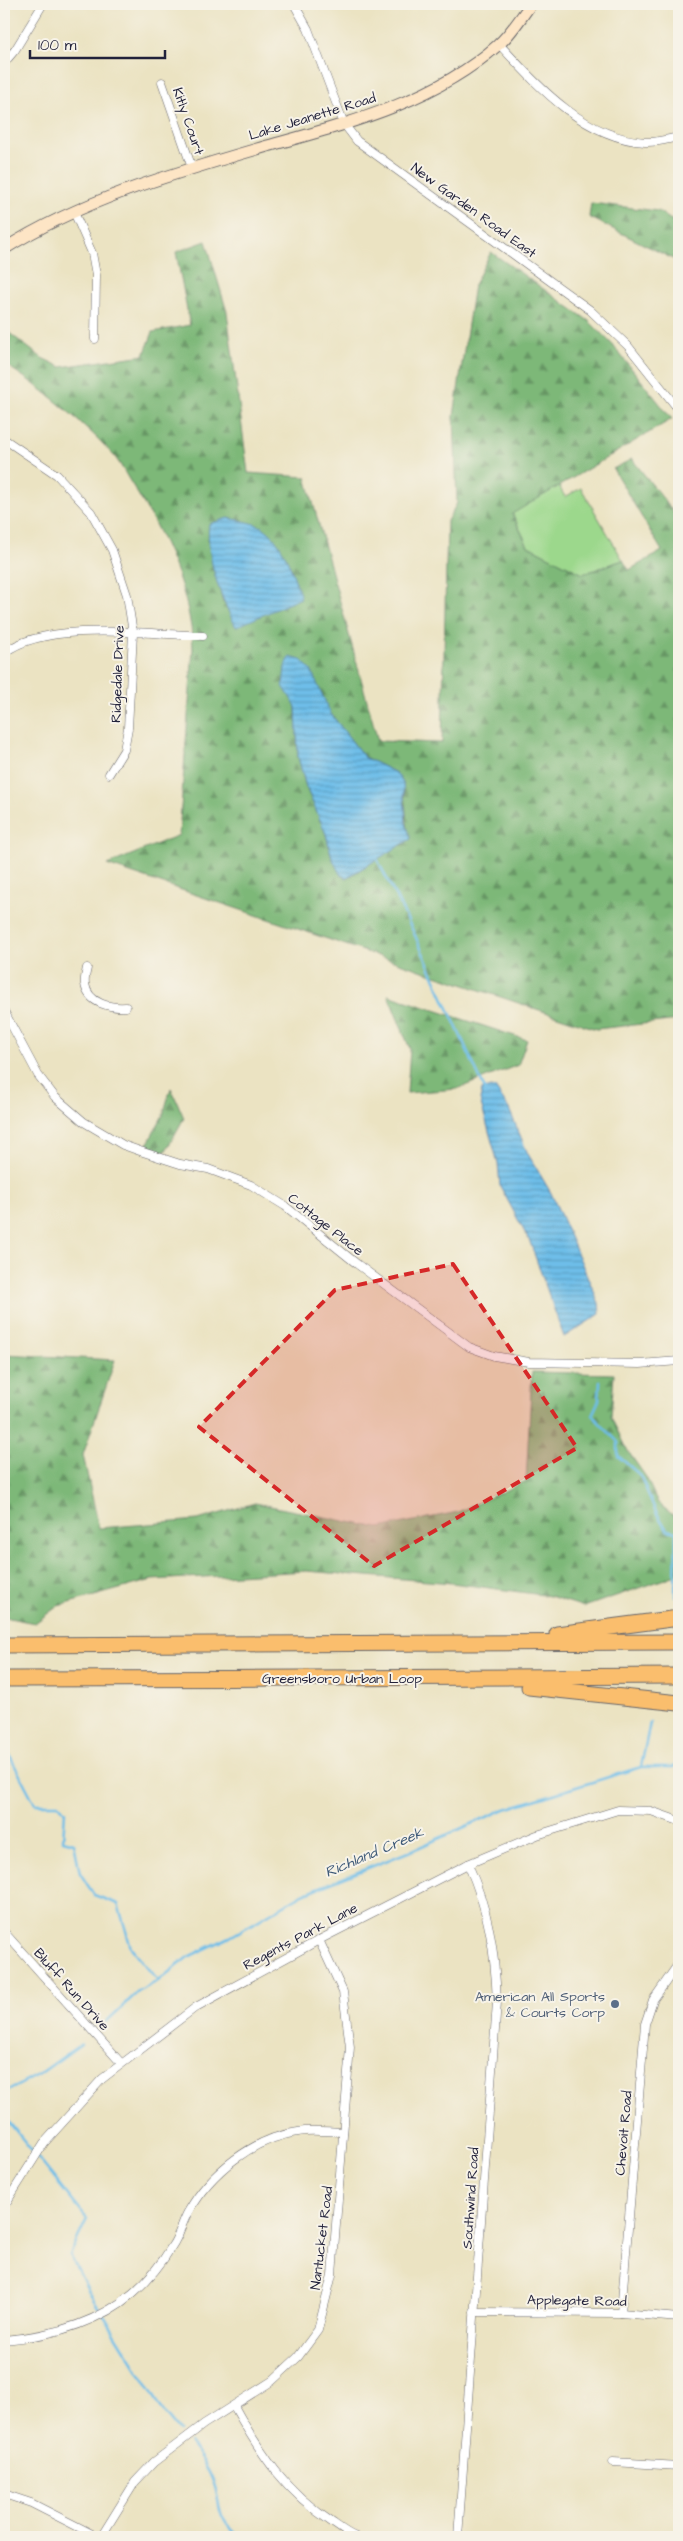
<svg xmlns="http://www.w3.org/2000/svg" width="683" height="2541" font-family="'Architects Daughter',sans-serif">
<defs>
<pattern id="forest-firs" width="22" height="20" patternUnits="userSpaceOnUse" patternTransform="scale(1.25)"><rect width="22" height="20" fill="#7db878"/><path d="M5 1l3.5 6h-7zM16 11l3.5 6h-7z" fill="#669564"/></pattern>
<pattern id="water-rules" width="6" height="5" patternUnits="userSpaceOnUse" patternTransform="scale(1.25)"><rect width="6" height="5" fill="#6ebee9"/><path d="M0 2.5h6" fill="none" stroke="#5a9abe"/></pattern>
</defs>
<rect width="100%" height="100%" fill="#f7f3e8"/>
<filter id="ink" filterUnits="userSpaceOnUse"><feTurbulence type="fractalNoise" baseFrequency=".02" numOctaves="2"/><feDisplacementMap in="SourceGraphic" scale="10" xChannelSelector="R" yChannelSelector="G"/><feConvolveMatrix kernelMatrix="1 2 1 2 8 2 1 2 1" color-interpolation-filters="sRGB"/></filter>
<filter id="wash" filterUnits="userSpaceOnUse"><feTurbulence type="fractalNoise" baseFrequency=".0096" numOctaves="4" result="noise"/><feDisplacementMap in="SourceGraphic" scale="20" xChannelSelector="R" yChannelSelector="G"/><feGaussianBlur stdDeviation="1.12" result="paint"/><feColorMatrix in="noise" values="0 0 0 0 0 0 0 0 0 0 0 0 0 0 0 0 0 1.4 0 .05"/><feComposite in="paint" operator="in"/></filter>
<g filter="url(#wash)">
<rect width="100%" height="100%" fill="#ebe3c2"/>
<path fill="#9cd88c" stroke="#5f7d64" d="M 559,486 L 565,497 L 581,488 L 623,560 L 583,574 L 528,546 L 512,513 Z"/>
<g fill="url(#forest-firs)" stroke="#506d5a" fill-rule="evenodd">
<path d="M 591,203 L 658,211 L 671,220 L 679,220 L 679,262 L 589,217 Z"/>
<path d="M 206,241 L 227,312 L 248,473 L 306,477 L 378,741 L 442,743 L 447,521 L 457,503 L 454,416 L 474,285 L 491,252 L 589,321 L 611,343 L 672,419 L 512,514 L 528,546 L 583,574 L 623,560 L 629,570 L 662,551 L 613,469 L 632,459 L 679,519 L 679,1020 L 596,1029 L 107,865 L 179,835 L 193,649 C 191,592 163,534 133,486 C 127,477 122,466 115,457 C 89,427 38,384 4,364 L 4,336 L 8,332 L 42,358 L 61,367 L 144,355 L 153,332 L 190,325 L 176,252 ZM 263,528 L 279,546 L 292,570 L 223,603 L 207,539 ZM 323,700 L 331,714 L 364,757 L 396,773 L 403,783 L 408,831 L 377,859 L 347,878 L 332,858 L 326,834 L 306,787 L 298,757 L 296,707 Z"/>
<path d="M 388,995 L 527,1040 L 518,1065 L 457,1089 L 407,1093 L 410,1049 Z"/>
<path d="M 171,1088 L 184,1118 L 165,1152 L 147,1145 L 163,1115 Z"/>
<path d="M 4,1354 L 115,1360 L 83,1455 L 99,1528 L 198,1520 L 255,1503 L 379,1528 L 458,1512 L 526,1481 L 532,1372 L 614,1374 L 611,1417 L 625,1447 L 646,1477 L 658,1503 L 679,1520 L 679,1574 L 584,1607 L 550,1596 L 452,1583 L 306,1571 L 152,1580 L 58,1606 L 35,1623 L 4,1617 Z"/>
</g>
<g fill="url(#water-rules)" stroke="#487092">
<path d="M 228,518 C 239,520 252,522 262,527 C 283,539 294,576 301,598 L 236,627 C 221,599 205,556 209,524 Z"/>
<path d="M 290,657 L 301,660 L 311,670 L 331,714 L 364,757 L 396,773 L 403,783 L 406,823 L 411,839 L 346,878 L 340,874 L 332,858 L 326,834 L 306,787 L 298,757 L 296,707 L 283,686 L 285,667 Z"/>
<path d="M 490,1087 L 495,1088 L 509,1109 L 528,1154 L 551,1193 L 599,1303 L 600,1314 L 564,1337 L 530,1242 L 500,1186 L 498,1163 L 480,1100 L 482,1090 Z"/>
</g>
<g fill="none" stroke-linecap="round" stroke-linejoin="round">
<g stroke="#6ebee9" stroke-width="2.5">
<path d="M 376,857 L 413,931 L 486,1092"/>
<path d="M 600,1381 L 599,1400 L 592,1415 L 618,1442 L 618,1456 L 640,1475 L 656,1512 L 667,1530 L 676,1532 L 675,1596"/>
<path d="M 4,1745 L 35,1804 L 58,1804 L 65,1812 L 63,1840 L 74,1843 L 80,1873 L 94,1895 L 118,1904 L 131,1948 L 158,1981"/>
<path d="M 641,1767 L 650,1723"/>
<path d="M 106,2022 L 138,1992 L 158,1981 L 188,1957 L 230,1937 L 303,1894 L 413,1850 L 505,1809 L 641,1767 L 674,1767 L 679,1764"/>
<path d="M 4,2093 L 38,2075 L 81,2044"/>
<path d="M 4,2116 L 87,2219 L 70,2255 L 88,2290 L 165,2414 L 179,2431"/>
<path d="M 189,2443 C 198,2454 207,2466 212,2479 C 224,2506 212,2511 238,2537"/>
</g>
</g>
</g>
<g filter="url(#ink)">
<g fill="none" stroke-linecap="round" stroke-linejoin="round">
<g stroke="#68666a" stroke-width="9">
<g id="street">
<path d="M 294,4 L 308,29 L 344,124 L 357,141 L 590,310 L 628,346 L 679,410"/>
<path d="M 499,44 C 538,86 584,138 645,142 C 656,143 668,139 679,137"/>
<path d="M 4,63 L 15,50 L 43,4"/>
<path d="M 162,82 L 192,168"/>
<path d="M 74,212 L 92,253 L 96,275 L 95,339"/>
<path d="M 4,439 L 57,475 L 91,512 L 112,550 L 127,595 L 133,633 L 128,728 L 124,750 L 109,774"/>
<path d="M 4,653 C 45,620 151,634 203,636"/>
<path d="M 87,968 C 86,973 84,979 85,984 C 88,1004 111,1008 126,1007"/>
<path d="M 4,1011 L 38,1075 L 55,1097 L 84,1122 L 123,1145 L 140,1151 L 180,1164 L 208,1169 L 251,1185 L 285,1206 L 357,1264 L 469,1347 L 494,1356 L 529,1362 L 640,1364 L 679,1361"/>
<path d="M 4,1932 L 121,2063"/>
<path d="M 4,2206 L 44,2143 L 102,2079 L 196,2007 L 319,1940 L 468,1864 L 537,1835 L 618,1810 L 651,1811 L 679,1821"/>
<path d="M 474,2312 L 621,2313 L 679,2318"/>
<path d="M 621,2313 L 645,2024 L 653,2000 L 679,1963"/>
<path d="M 4,2340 C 50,2336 97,2324 133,2293 C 148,2280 162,2263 172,2246 C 179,2236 182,2223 188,2212 C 210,2173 253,2138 298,2132 C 312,2129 329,2132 343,2132"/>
<path d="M 234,2406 C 261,2455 286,2492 333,2523 C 340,2528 348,2534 356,2537"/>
<path d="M 613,2462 L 679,2466"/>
<path d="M 4,2494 L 31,2503 L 98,2537"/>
<path d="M 101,2537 L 135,2482 L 154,2462 L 204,2424 L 272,2381 L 298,2357 L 318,2330 L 332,2275 L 350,2047 L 343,1992 L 319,1940"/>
<path d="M 458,2537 L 497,2002 C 495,1951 489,1911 468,1864"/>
</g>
</g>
<g stroke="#68666a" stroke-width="13">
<path id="secondary" d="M 4,249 C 83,199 175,173 264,147 C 346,124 433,103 498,45 C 511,34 521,17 531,4"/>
</g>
<g stroke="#68666a" stroke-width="17">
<g id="highway">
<path d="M 557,1634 L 679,1618"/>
<path d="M 4,1645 L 679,1642"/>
<path d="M 4,1679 C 229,1678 454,1679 679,1676"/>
<path d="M 529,1687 L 679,1703"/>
</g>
</g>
<use href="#street" stroke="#fff" stroke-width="8"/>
<use href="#secondary" stroke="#fde5c5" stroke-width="11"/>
<use href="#highway" stroke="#fabe6d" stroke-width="15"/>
</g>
</g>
<path fill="#d62828" fill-opacity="0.2" stroke="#d62828" stroke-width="4" stroke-dasharray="10 6" stroke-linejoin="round" d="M 453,1264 L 577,1448 L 374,1566 L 199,1427 L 335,1290 Z"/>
<circle fill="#5c6f8a" stroke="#f7f3e8" stroke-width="2" cx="615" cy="2004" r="5"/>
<g text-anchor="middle" stroke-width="4" stroke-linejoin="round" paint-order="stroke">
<g font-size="14" fill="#22223b" stroke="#f7f3e8">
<text transform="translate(312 116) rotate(-17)" y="5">Lake Jeanette Road</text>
<text transform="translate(189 121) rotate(71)" y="5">Kitly Court</text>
<text transform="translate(474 210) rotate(36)" y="5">New Garden Road East</text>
<text transform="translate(117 674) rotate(-88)" y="5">Ridgedale Drive</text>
<text transform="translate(326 1224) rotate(38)" y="5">Cottage Place</text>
<text x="342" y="1683">Greensboro Urban Loop</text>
<text transform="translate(300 1936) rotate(-28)" y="5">Regents Park Lane</text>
<text transform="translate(72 1989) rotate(48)" y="5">Bluff Run Drive</text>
<text transform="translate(623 2133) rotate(-85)" y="5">Chevoit Road</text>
<text transform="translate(470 2198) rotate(-86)" y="5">Southwind Road</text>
<text transform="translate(321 2238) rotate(-83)" y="5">Nantucket Road</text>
<text transform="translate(577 2300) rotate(1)" y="5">Applegate Road</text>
</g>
<g font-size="14" fill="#4e5e75" stroke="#f7f3e8" text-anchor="end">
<text x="605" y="2001">American All Sports<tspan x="605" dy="16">&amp; Courts Corp</tspan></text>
</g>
<g font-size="15" font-style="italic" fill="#3d5978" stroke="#f7f3e8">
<text transform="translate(374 1852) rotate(-23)" y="5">Richland Creek</text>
</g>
</g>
<rect width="683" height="2541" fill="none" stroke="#f7f3e8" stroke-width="20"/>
<path d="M30 50v8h135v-8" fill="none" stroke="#22223b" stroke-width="2.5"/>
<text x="38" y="50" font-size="15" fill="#22223b" stroke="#f7f3e8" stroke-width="4" paint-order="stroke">100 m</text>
</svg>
